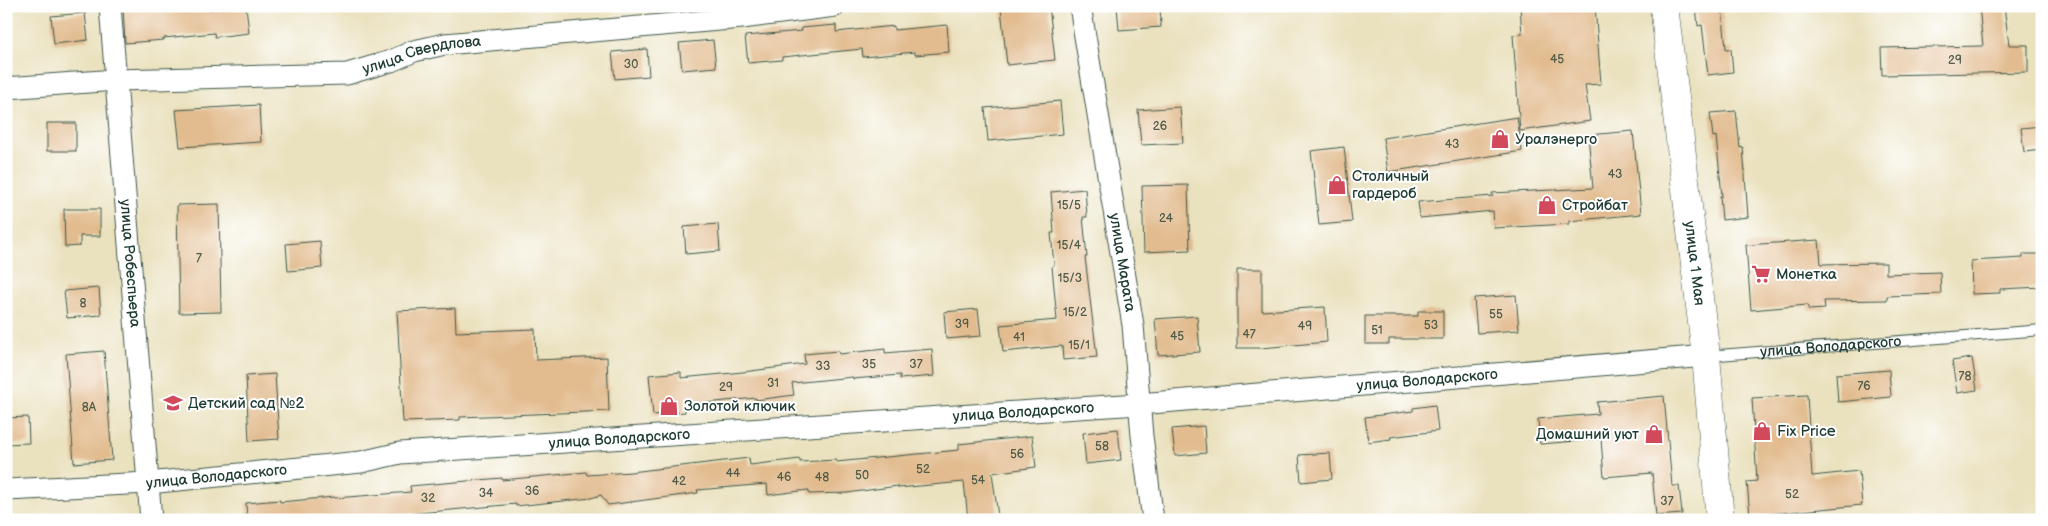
<svg xmlns="http://www.w3.org/2000/svg" width="2048" height="526" font-family="'Balsamiq Sans',sans-serif">
<rect width="100%" height="100%" fill="#fff"/>
<filter id="ink" filterUnits="userSpaceOnUse"><feTurbulence type="fractalNoise" baseFrequency=".02" numOctaves="2"/><feDisplacementMap in="SourceGraphic" scale="10" xChannelSelector="R" yChannelSelector="G"/><feConvolveMatrix kernelMatrix="1 2 1 2 8 2 1 2 1" color-interpolation-filters="sRGB"/></filter>
<filter id="wash" filterUnits="userSpaceOnUse"><feTurbulence type="fractalNoise" baseFrequency=".0096" numOctaves="4" result="noise"/><feDisplacementMap in="SourceGraphic" scale="20" xChannelSelector="R" yChannelSelector="G"/><feGaussianBlur stdDeviation="1.12" result="paint"/><feColorMatrix in="noise" values="0 0 0 0 0 0 0 0 0 0 0 0 0 0 0 0 0 1.4 0 .05"/><feComposite in="paint" operator="in"/></filter>
<g filter="url(#wash)">
<rect width="100%" height="100%" fill="#eae1be"/>
<g id="blocks">
<g fill="#e2bb8e">
<path d="M 123,6 L 162,6 L 162,11 L 206,6 L 206,10 L 246,6 L 249,33 L 215,37 L 214,33 L 164,38 L 164,40 L 125,43 Z"/>
<path d="M 1018,6 L 1049,6 L 1055,60 L 1007,65 L 1001,8 Z"/>
<path d="M 1117,6 L 1160,6 L 1161,27 L 1119,30 Z"/>
<path d="M 1520,6 L 1595,6 L 1601,84 L 1585,85 L 1590,121 L 1520,131 L 1513,35 L 1522,34 Z"/>
<path d="M 1696,6 L 1722,6 L 1726,49 L 1731,49 L 1733,72 L 1708,75 L 1702,25 L 1698,26 Z"/>
<path d="M 1979,6 L 2004,6 L 2009,45 L 2028,45 L 2028,72 L 1882,75 L 1881,48 L 1983,46 Z"/>
<path d="M 85,13 L 88,40 L 54,44 L 51,16 Z"/>
<path d="M 836,25 L 836,32 L 894,26 L 894,30 L 947,25 L 949,52 L 915,55 L 915,52 L 863,57 L 862,49 L 782,57 L 782,60 L 748,63 L 745,36 L 802,31 L 801,28 Z"/>
<path d="M 713,40 L 716,67 L 682,70 L 679,43 Z"/>
<path d="M 647,49 L 649,76 L 615,79 L 612,52 Z"/>
<path d="M 1060,101 L 1063,134 L 988,141 L 985,108 Z"/>
<path d="M 259,105 L 261,142 L 180,147 L 176,110 Z"/>
<path d="M 1180,107 L 1183,143 L 1141,145 L 1138,110 Z"/>
<path d="M 1736,111 L 1740,148 L 1743,147 L 1748,217 L 1722,220 L 1720,196 L 1722,196 L 1716,136 L 1713,137 L 1710,113 Z"/>
<path d="M 1517,117 L 1522,151 L 1388,172 L 1383,138 Z"/>
<rect x="47" y="123" width="29" height="28"/>
<path d="M 2042,126 L 2042,150 L 2024,152 L 2021,128 Z"/>
<path d="M 1633,131 L 1641,214 L 1569,221 L 1569,224 L 1494,228 L 1493,211 L 1420,218 L 1418,202 L 1493,196 L 1492,193 L 1593,188 L 1588,135 Z"/>
<path d="M 1344,147 L 1352,222 L 1319,225 L 1311,151 Z"/>
<path d="M 1188,185 L 1190,250 L 1144,252 L 1142,186 Z"/>
<path d="M 1085,189 L 1087,217 L 1083,217 L 1087,257 L 1085,257 L 1097,357 L 1063,360 L 1062,346 L 1003,352 L 1000,325 L 1057,320 L 1052,266 L 1054,265 L 1051,233 L 1054,233 L 1051,192 Z"/>
<path d="M 219,204 L 221,312 L 179,313 L 177,205 Z"/>
<path d="M 64,209 L 100,209 L 100,236 L 80,236 L 80,246 L 65,247 Z"/>
<path d="M 718,224 L 720,251 L 686,254 L 684,227 Z"/>
<path d="M 1819,240 L 1821,264 L 1886,263 L 1886,274 L 1940,272 L 1941,294 L 1887,296 L 1887,300 L 1824,301 L 1825,309 L 1809,310 L 1807,305 L 1751,310 L 1746,245 Z"/>
<path d="M 320,241 L 322,268 L 288,271 L 286,244 Z"/>
<path d="M 2023,254 L 2042,254 L 2042,287 L 2000,289 L 2000,293 L 1972,294 L 1971,261 L 2023,258 Z"/>
<path d="M 1237,269 L 1262,269 L 1262,311 L 1325,307 L 1327,342 L 1261,348 L 1237,348 Z"/>
<path d="M 99,288 L 101,315 L 67,318 L 64,291 Z"/>
<path d="M 1516,295 L 1519,330 L 1477,333 L 1474,298 Z"/>
<path d="M 455,308 L 456,332 L 535,329 L 536,360 L 607,357 L 609,411 L 460,417 L 460,420 L 403,422 L 397,311 Z"/>
<path d="M 978,309 L 981,336 L 946,339 L 944,312 Z"/>
<path d="M 1418,311 L 1443,311 L 1443,339 L 1389,339 L 1389,344 L 1365,344 L 1365,316 L 1418,316 Z"/>
<path d="M 1197,316 L 1200,352 L 1158,355 L 1155,319 Z"/>
<path d="M 885,349 L 885,353 L 932,349 L 934,376 L 900,379 L 900,375 L 853,379 L 853,377 L 792,383 L 794,395 L 756,400 L 756,398 L 685,405 L 685,412 L 653,415 L 649,375 L 681,372 L 681,378 L 743,372 L 805,364 L 804,354 L 838,351 L 839,354 Z"/>
<path d="M 104,351 L 112,460 L 74,463 L 66,354 Z"/>
<path d="M 1972,358 L 1977,390 L 1957,393 L 1952,361 Z"/>
<path d="M 1889,370 L 1891,397 L 1838,402 L 1836,374 Z"/>
<path d="M 275,374 L 279,439 L 249,441 L 246,376 Z"/>
<path d="M 1807,395 L 1812,476 L 1859,471 L 1862,505 L 1750,516 L 1747,482 L 1757,481 L 1752,398 Z"/>
<path d="M 1664,396 L 1672,486 L 1679,486 L 1682,514 L 1656,516 L 1652,473 L 1604,477 L 1601,439 L 1540,444 L 1538,419 L 1598,414 L 1597,402 Z"/>
<path d="M 1435,405 L 1438,431 L 1390,437 L 1391,439 L 1368,442 L 1365,417 L 1413,411 L 1413,408 Z"/>
<path d="M 28,417 L 29,443 L 6,444 L 6,418 Z"/>
<path d="M 1204,426 L 1206,453 L 1175,456 L 1172,429 Z"/>
<path d="M 1118,429 L 1121,460 L 1086,464 L 1083,433 Z"/>
<path d="M 1032,436 L 1036,467 L 992,473 L 998,516 L 968,519 L 964,482 L 898,488 L 898,486 L 847,493 L 809,494 L 808,490 L 768,495 L 767,484 L 697,490 L 698,493 L 608,505 L 601,495 L 591,498 L 516,506 L 516,504 L 386,516 L 387,520 L 247,520 L 246,503 L 280,500 L 280,502 L 334,497 L 335,498 L 411,492 L 410,486 L 502,478 L 502,480 L 586,472 L 587,475 L 631,472 L 749,458 L 750,465 L 800,459 L 800,462 L 836,460 L 836,462 L 959,450 L 959,444 Z"/>
<path d="M 1330,453 L 1332,479 L 1301,482 L 1299,455 Z"/>
</g>
</g>
</g>
<g filter="url(#ink)">
<use href="#blocks" fill-opacity="0" stroke="#3d5649" stroke-width="1"/>
<g fill="none" stroke-linecap="round" stroke-linejoin="round">
<g stroke="#3d5649" stroke-width="12">
<g id="service">
<path id="s1" d="M 1706,356 L 2042,330"/>
</g>
</g>
<g stroke="#3d5649" stroke-width="23">
<g id="minor">
<path id="s2" d="M 110,6 L 151,520"/>
<path id="s3" d="M 1080,6 L 1133,325 L 1142,436 L 1153,520"/>
<path id="s4" d="M 6,88 L 116,80 L 347,74 L 391,61 L 414,51 L 445,44 L 742,18 L 835,6"/>
<path id="s5" d="M 6,490 L 148,483 L 361,462 L 400,453 L 1139,404 L 1706,356"/>
</g>
</g>
<g stroke="#3d5649" stroke-width="29">
<g id="secondary">
<path id="s6" d="M 1664,6 L 1706,356 L 1720,520"/>
</g>
</g>
<use href="#service" stroke="#fff" stroke-width="10"/>
<use href="#minor" stroke="#fff" stroke-width="21"/>
<use href="#secondary" stroke="#fff" stroke-width="28"/>
</g>
</g>
<defs>
<g id="shop-bare" transform="scale(1.5)"><path d="M-5-2.5h2.3a2.7 3.5 0 0 1 5.4 0H5L5.5 6h-11ZM-1.5-2.5h3a1.5 2.3 0 0 0-3 0Z" fill="#d1495b" stroke="#fff" stroke-width="2.5" paint-order="stroke"/></g>
<g id="supermarket-bare" transform="scale(1.5)"><path d="M-6-5.5h2.5l.6 2H6L4.5 2H-2.5L-4.4-4H-6ZM-1.5 3.2a1.3 1.3 0 1 0 .1 0ZM3 3.2a1.3 1.3 0 1 0 .1 0Z" fill="#d1495b" stroke="#fff" stroke-width="2.5" paint-order="stroke"/></g>
<g id="school-bare" transform="scale(1.5)"><path d="M0-5L7-2L0 1L-7-2ZM-4 1L0 2.5L4 1V4Q0 6-4 4Z" fill="#d1495b" stroke="#fff" stroke-width="2.5" paint-order="stroke"/></g>
</defs>
<g fill-rule="evenodd">
<use href="#shop-bare" x="1500" y="139"/>
<use href="#shop-bare" x="1337" y="185"/>
<use href="#shop-bare" x="1547" y="205"/>
<use href="#supermarket-bare" x="1761" y="274"/>
<use href="#school-bare" x="173" y="403"/>
<use href="#shop-bare" x="669" y="406"/>
<use href="#shop-bare" x="1762" y="431"/>
<use href="#shop-bare" x="1654" y="434"/>
</g>
<g text-anchor="middle" stroke-width="4" stroke-linejoin="round" paint-order="stroke">
<g font-size="12" fill="#505c4a">
<text x="1557" y="63">45</text>
<text x="1955" y="64">29</text>
<text x="631" y="68">30</text>
<text x="1160" y="130">26</text>
<text x="1452" y="148">43</text>
<text x="1615" y="178">43</text>
<text x="1069" y="209">15/5</text>
<text x="1166" y="222">24</text>
<text x="1069" y="249">15/4</text>
<text x="199" y="262">7</text>
<text x="1070" y="282">15/3</text>
<text x="83" y="307">8</text>
<text x="1075" y="316">15/2</text>
<text x="1496" y="318">55</text>
<text x="962" y="328">39</text>
<text x="1431" y="329">53</text>
<text x="1305" y="330">49</text>
<text x="1377" y="334">51</text>
<text x="1249" y="338">47</text>
<text x="1177" y="340">45</text>
<text x="1019" y="341">41</text>
<text x="1079" y="349">15/1</text>
<text x="869" y="368">35</text>
<text x="916" y="368">37</text>
<text x="823" y="370">33</text>
<text x="1965" y="380">78</text>
<text x="773" y="387">31</text>
<text x="1864" y="390">76</text>
<text x="726" y="391">29</text>
<text x="89" y="411">8А</text>
<text x="1102" y="450">58</text>
<text x="1017" y="458">56</text>
<text x="923" y="473">52</text>
<text x="733" y="477">44</text>
<text x="862" y="479">50</text>
<text x="784" y="481">46</text>
<text x="822" y="481">48</text>
<text x="978" y="484">54</text>
<text x="679" y="485">42</text>
<text x="532" y="495">36</text>
<text x="486" y="497">34</text>
<text x="1792" y="498">52</text>
<text x="428" y="502">32</text>
<text x="1667" y="505">37</text>
</g>
<g font-size="15" fill="#1f3d34" stroke="#fff">
<text dy="5" stroke="none"><textPath href="#s4" startOffset="419">улица Свердлова</textPath></text>
<text dy="5" stroke="none"><textPath href="#s3" startOffset="260">улица Марата</textPath></text>
<text dy="5" stroke="none"><textPath href="#s2" startOffset="258">улица Робеспьера</textPath></text>
<text dy="5" stroke="none"><textPath href="#s6" startOffset="259">улица 1 Мая</textPath></text>
<text dy="5" stroke="none"><textPath href="#s1" startOffset="125">улица Володарского</textPath></text>
<text dy="5" stroke="none"><textPath href="#s5" startOffset="1426">улица Володарского</textPath></text>
<text dy="5" stroke="none"><textPath href="#s5" startOffset="1021">улица Володарского</textPath></text>
<text dy="5" stroke="none"><textPath href="#s5" startOffset="616">улица Володарского</textPath></text>
<text dy="5" stroke="none"><textPath href="#s5" startOffset="211">улица Володарского</textPath></text>
</g>
<g font-size="15" fill="#1f3d34" stroke="#fff" text-anchor="start">
<text x="1515" y="144">Уралэнерго</text>
<text x="1352" y="181">Столичный<tspan x="1352" dy="17">гардероб</tspan></text>
<text x="1562" y="210">Стройбат</text>
<text x="1776" y="279">Монетка</text>
<text x="188" y="408">Детский сад №2</text>
<text x="684" y="411">Золотой ключик</text>
<text x="1777" y="436">Fix Price</text>
<text x="1639" y="439" text-anchor="end">Домашний уют</text>
</g>
</g>
<rect width="2048" height="526" fill="none" stroke="#fff" stroke-width="25"/>
</svg>
